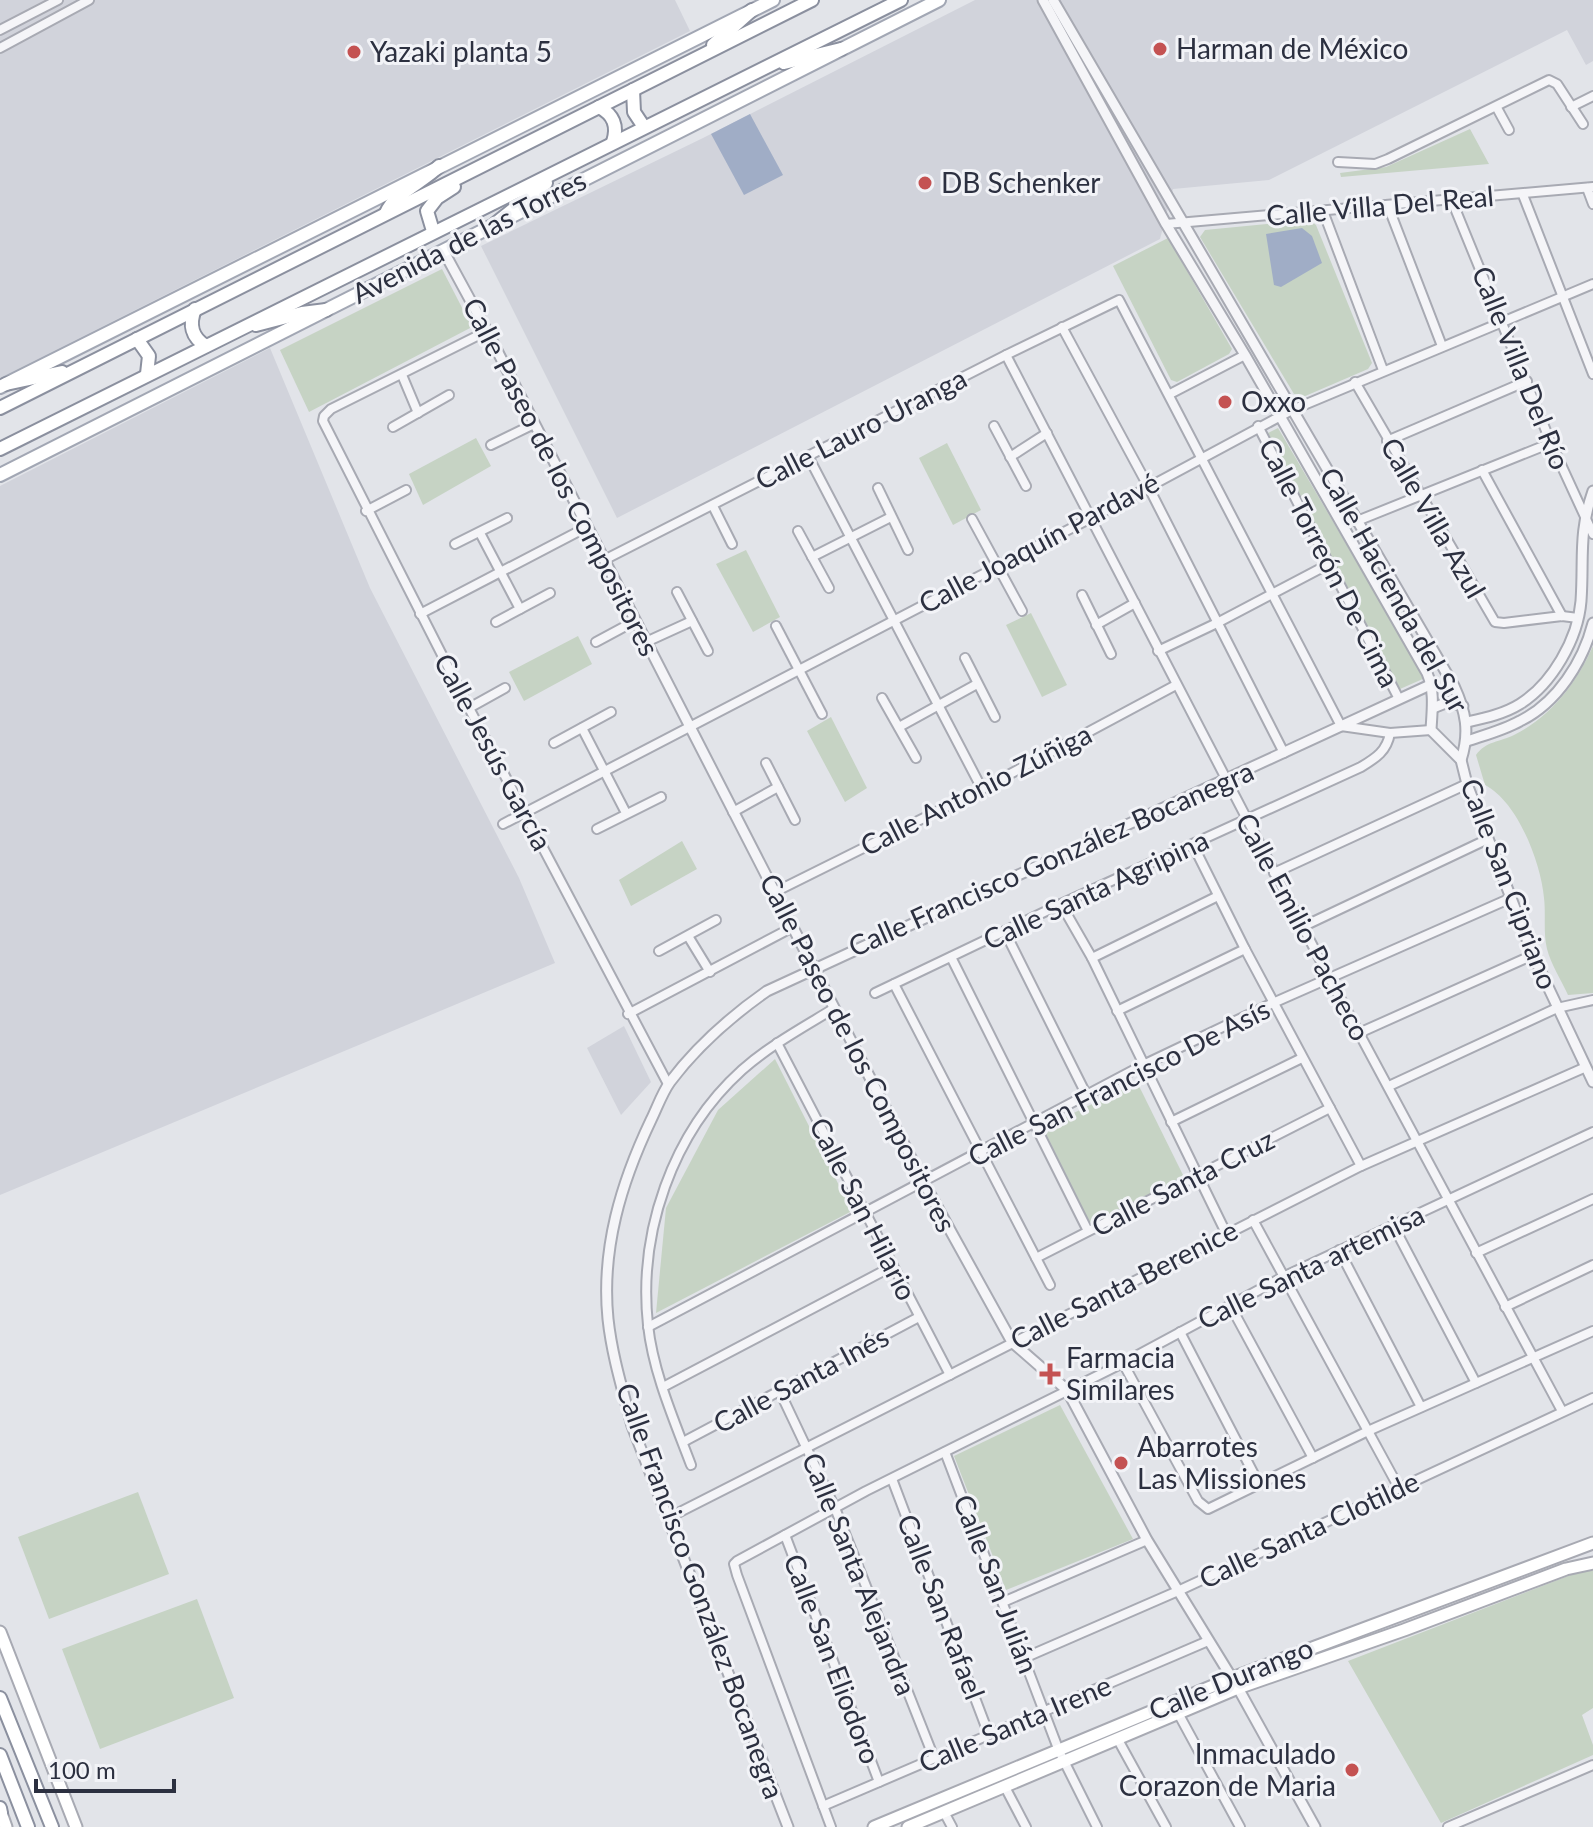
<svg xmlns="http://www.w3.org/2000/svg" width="1593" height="1827" font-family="Lato,sans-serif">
<rect width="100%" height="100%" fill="#e2e4e9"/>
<g fill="#d1d3db">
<path d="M 0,0 L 675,0 L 690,31 L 0,378 Z"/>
<path d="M 975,0 L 1593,0 L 1593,61 L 1586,65 L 1567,30 L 1269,180 L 1173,189 L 1160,239 L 617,518 L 481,246 L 703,138 Z"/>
<path d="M 270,348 L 370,588 L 519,878 L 555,963 L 0,1195 L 0,486 Z"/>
<path d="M 624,1026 L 651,1082 L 621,1115 L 587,1048 Z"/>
</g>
<g fill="#c6d3c4">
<path d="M 1470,129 L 1489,164 L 1341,177 L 1340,173 L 1386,167 Z"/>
<path d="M 1309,220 L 1316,225 L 1372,363 L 1368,369 L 1303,397 L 1294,394 L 1200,237 L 1205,230 Z"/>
<path d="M 1168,238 L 1232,349 L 1229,354 L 1177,382 L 1171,380 L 1113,266 Z"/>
<path d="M 442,269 L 472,327 L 309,412 L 280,350 Z"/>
<path d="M 1278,428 L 1425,678 L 1400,689 L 1268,433 Z"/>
<path d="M 476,438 L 491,466 L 423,505 L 409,474 Z"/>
<path d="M 947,443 L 981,510 L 953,525 L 919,458 Z"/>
<path d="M 746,550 L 780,617 L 753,632 L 716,564 Z"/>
<path d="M 1031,613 L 1067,685 L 1042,697 L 1006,625 Z"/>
<path d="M 578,636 L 592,664 L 524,701 L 509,672 Z"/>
<path d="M 1593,646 L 1593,993 L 1568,995 C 1561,980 1551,964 1547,949 C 1543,933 1546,914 1544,898 C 1541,863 1518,802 1485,785 L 1476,755 C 1486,741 1500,742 1514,735 C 1551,717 1577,682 1593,646 Z"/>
<path d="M 831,717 L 867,788 L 845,802 L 807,731 Z"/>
<path d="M 682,841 L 697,869 L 631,906 L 619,880 Z"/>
<path d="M 775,1059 L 852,1211 L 656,1313 L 666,1208 L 718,1110 Z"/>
<path d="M 1137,1082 L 1184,1177 L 1090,1223 L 1043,1128 Z"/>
<path d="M 1060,1405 L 1133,1539 L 1006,1590 L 954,1456 Z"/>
<path d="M 138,1492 L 169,1574 L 49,1619 L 18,1537 Z"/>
<path d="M 1581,1571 L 1593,1571 L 1593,1708 L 1582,1715 L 1593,1745 L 1593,1755 L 1441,1823 L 1348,1661 Z"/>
<path d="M 197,1599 L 234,1698 L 100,1749 L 62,1649 Z"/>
</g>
<g fill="#a0adc6">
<path d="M 750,114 L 783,175 L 744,195 L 711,134 Z"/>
<path d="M 1302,228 L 1312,236 L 1322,263 L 1281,287 L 1274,285 L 1266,234 Z"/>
</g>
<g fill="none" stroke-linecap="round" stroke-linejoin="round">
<g stroke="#a8aab3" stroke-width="12">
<g id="minor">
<path d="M 0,30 L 58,0"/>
<path d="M 0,48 L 89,0"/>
<path d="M 1571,107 L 1593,96"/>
<path d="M 1497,108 L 1509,130"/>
<path d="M 1338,162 L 1375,164 L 1388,159 L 1549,80 L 1557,84 L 1583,124"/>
<path d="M 1587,188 L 1593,204"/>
<path d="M 1523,195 L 1593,374"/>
<path d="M 1452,201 L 1551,443 L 1593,534"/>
<path d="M 1388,206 L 1442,346"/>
<path d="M 1323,211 L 1383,370"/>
<path d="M 1166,224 L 1593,187"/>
<path d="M 1062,327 L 1148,486 L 1284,753"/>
<path d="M 487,331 L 331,409 L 324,416 L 323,421 L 469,708 L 668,1084"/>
<path d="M 1006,355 L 1330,979 L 1562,1411"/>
<path d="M 402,375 L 418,413"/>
<path d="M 1355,382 L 1495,622 L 1504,623 L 1562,616 L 1578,618"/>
<path d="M 1170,394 L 1245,355"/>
<path d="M 994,426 L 1026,486"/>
<path d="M 1258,426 L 1399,699"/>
<path d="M 393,427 L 449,395"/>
<path d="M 1387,441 L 1527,381"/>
<path d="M 491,445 L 534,424"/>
<path d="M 808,456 L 982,789"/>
<path d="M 1010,457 L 1047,433"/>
<path d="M 1482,470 L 1562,616"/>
<path d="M 878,488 L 908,550"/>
<path d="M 713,506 L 732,544"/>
<path d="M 366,511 L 406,490"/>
<path d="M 972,519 L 1022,611"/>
<path d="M 1357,521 L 1551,443"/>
<path d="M 798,531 L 829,588"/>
<path d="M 480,533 L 520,609"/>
<path d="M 455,544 L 507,518"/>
<path d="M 812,557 L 891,517"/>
<path d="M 604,560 L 1006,355 L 1119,300 L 1341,726 L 1390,733 L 1431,730"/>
<path d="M 677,592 L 708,651"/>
<path d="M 1082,595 L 1111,654"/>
<path d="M 420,614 L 587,527"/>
<path d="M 496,622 L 550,593"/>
<path d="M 1096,625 L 1135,603"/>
<path d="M 776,626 L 822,714"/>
<path d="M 596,642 L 635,621"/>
<path d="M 646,642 L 692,621"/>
<path d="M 1158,651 L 1217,623 L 1329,564"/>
<path d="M 965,658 L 995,717"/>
<path d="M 882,698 L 916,758"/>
<path d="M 469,708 L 505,688"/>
<path d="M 899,727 L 977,684"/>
<path d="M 582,728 L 626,813"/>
<path d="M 554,743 L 611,712"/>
<path d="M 766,763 L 795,820"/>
<path d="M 733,812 L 778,787"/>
<path d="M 503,824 L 1091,518 L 1292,410 L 1593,284"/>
<path d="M 597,829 L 661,797"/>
<path d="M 1193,845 L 1245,949 L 1361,1166"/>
<path d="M 1274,873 L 1467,784"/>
<path d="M 775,892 L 982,789 L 1176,685"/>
<path d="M 1061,904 L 1092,958 L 1226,1233"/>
<path d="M 1302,927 L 1488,839"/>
<path d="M 1005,932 L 1086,1094"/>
<path d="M 688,936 L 710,972"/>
<path d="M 659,951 L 716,920"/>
<path d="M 951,957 L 1088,1231"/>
<path d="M 1092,958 L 1218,896"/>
<path d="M 894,984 L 1050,1285"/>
<path d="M 875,993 L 1061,904 L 1361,767 C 1376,758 1387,751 1390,733"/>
<path d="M 1117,1011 L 1245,949"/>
<path d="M 628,1014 L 793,927"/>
<path d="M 1359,1033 L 1533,955"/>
<path d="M 777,1043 L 950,1375"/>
<path d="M 1389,1086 L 1557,1008 L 1593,1000"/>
<path d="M 1171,1122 L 1302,1058"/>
<path d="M 1253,1220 L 1399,1488"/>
<path d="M 1393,1225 L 1476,1383"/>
<path d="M 1339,1250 L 1421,1407"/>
<path d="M 1476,1253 L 1593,1199"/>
<path d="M 1036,1258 L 1330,1108"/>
<path d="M 1230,1305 L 1313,1458"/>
<path d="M 1505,1307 L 1593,1265"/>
<path d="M 648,1327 L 1143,1065 L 1273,1003 L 1511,898"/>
<path d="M 1180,1332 L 1259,1484"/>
<path d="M 1123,1363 L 1198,1501 L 1208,1509 L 1368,1431 L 1593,1331"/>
<path d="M 663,1387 L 893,1266"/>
<path d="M 780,1392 L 835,1508 L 934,1758"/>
<path d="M 683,1442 L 919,1317"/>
<path d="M 945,1452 L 1059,1751 L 1097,1827"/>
<path d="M 691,1465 C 674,1420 653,1372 648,1325 C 638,1233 672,1133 742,1070 C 769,1046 802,1028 833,1009"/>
<path d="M 892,1479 L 989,1735"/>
<path d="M 668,1518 L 1361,1166 L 1586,1067"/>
<path d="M 785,1535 L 879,1782"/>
<path d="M 1003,1602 L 1147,1540"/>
<path d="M 1024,1658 L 1178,1591 L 1593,1398"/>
<path d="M 1178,1713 L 1240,1827"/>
<path d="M 1117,1738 L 1166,1827"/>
<path d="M 1005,1787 L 1026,1827"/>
<path d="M 823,1806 L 1208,1641"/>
<path d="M 944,1812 L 952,1827"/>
<path d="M 831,1827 L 737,1575 L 734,1564 L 737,1561 L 866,1491 L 1123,1363 L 1283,1277 L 1593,1132"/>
<path d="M 1448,1827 L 1593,1765"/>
</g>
</g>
<g stroke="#a8aab3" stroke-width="13">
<g id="tertiary">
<path d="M 1043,0 L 1166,224 L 1245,355 L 1427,673 C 1435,692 1432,710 1431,730 L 1461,760 L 1467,784 L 1533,955 L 1593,1082"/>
<path d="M 1053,0 L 1454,686 C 1466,712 1470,732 1461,760"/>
<path d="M 443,250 L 487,331 L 924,1183 L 1012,1342 L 1067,1390 L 1147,1540 L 1238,1688 L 1315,1827"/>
<path d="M 1433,708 L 1448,702 L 1463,706"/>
<path d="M 1467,722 C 1485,718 1504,714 1520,704 C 1552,684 1578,639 1581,601 C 1584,558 1578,534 1593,491"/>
<path d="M 1467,741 C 1485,735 1504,730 1520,721 C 1557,703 1583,662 1593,623"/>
<path d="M 788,1827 L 632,1426 C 623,1391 612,1356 608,1319 C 601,1249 621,1183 651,1120 C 657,1108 662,1093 670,1082 C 697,1046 730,1017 767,991 L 1432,684"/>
</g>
</g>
<g stroke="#a8aab3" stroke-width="15">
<g id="secondary">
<path d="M 0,1632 L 76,1827"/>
<path d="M 0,1810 L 6,1827"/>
<path d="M 874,1827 L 1232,1678 L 1593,1543"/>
<path d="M 908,1827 L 1238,1688 L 1404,1630 L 1566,1569 L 1593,1563"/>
</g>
</g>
<g stroke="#a2a7b4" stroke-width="16">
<g id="primary">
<path d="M 0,387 L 773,0"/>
<path d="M 0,475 L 939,0"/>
</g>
</g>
<g stroke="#8b909f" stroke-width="16">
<g id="trunk">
<path d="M 713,45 L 752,10"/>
<path d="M 784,63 L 841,49"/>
<path d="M 633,90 L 634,112 L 644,127"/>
<path d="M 599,107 C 614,115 618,126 613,142"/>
<path d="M 386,213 C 394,193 424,182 439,166"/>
<path d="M 495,224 L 546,183"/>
<path d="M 433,231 L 427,211 L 437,198 L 454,187"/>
<path d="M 195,309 C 189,324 191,337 206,346"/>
<path d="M 256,325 L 302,313 L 326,310"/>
<path d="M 137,339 L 149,356 L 147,374"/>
<path d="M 6,384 L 62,372"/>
<path d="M 0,408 L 812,0"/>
<path d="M 0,449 L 901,0"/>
<path d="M 0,1698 L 52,1827"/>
<path d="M 0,1755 L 28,1827"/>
<path d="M 0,1808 L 1,1813"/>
</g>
</g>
<use href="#minor" stroke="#f5f5f8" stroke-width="8"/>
<use href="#tertiary" stroke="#f5f5f8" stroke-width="9"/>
<use href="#secondary" stroke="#fff" stroke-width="11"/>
<use href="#primary" stroke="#fff" stroke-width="12"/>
<use href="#trunk" stroke="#fff" stroke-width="12"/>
</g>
<g fill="#c45252" stroke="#f2f3f7" stroke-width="3">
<circle cx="1160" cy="49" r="8"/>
<circle cx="354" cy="52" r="8"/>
<circle cx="925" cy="183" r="8"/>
<circle cx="1225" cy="402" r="8"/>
<path d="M1046 1362h8v8h8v8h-8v8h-8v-8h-8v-8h8z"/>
<circle cx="1121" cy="1463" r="8"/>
<circle cx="1352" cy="1770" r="8"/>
</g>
<g text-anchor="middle" stroke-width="6" stroke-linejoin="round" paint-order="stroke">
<g font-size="28" fill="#2c3040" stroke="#f2f3f7" text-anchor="start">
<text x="1176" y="59">Harman de México</text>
<text x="370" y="62">Yazaki planta 5</text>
<text x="941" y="193">DB Schenker</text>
<text x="1241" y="412">Oxxo</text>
<text x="1066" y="1368">Farmacia<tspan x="1066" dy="32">Similares</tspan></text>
<text x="1137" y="1457">Abarrotes<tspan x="1137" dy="32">Las Missiones</tspan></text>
<text x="1336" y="1764" text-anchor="end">Inmaculado<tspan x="1336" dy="32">Corazon de Maria</tspan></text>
</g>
<g font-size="28" fill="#2c3040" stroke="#f2f3f7">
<text transform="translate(1380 206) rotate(-5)" y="10">Calle Villa Del Real</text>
<text transform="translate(469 237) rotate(-27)" y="10">Avenida de las Torres</text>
<text transform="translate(1521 368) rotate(68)" y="10">Calle Villa Del Río</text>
<text transform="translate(861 429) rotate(-27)" y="10">Calle Lauro Uranga</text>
<text transform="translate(561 477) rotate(63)" y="10">Calle Paseo de los Compositores</text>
<text transform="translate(1433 518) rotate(60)" y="10">Calle Villa Azul</text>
<text transform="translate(1039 543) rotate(-28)" y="10">Calle Joaquín Pardavé</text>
<text transform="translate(1329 563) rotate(63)" y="10">Calle Torreón De Cima</text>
<text transform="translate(1394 590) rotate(61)" y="10">Calle Hacienda del Sur</text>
<text transform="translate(493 752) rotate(62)" y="10">Calle Jesús García</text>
<text transform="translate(976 790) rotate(-27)" y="10">Calle Antonio Zúñiga</text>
<text transform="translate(1051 859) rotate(-24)" y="10">Calle Francisco González Bocanegra</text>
<text transform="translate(1509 884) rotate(69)" y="10">Calle San Cipriano</text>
<text transform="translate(1096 890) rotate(-25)" y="10">Calle Santa Agripina</text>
<text transform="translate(1303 927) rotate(62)" y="10">Calle Emilio Pacheco</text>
<text transform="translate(858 1053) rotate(63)" y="10">Calle Paseo de los Compositores</text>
<text transform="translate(1119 1083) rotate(-27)" y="10">Calle San Francisco De Asís</text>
<text transform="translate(1183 1183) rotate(-27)" y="10">Calle Santa Cruz</text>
<text transform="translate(863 1209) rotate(63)" y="10">Calle San Hilario</text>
<text transform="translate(1311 1267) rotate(-26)" y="10">Calle Santa artemisa</text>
<text transform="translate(1124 1285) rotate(-27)" y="10">Calle Santa Berenice</text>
<text transform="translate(801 1380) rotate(-28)" y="10">Calle Santa Inés</text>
<text transform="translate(1309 1530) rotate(-25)" y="10">Calle Santa Clotilde</text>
<text transform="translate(859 1574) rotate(68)" y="10">Calle Santa Alejandra</text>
<text transform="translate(996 1584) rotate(69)" y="10">Calle San Julián</text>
<text transform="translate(700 1591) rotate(70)" y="10">Calle Francisco González Bocanegra</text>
<text transform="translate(941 1607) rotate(69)" y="10">Calle San Rafael</text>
<text transform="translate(832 1659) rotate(69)" y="10">Calle San Eliodoro</text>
<text transform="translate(1231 1679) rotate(-22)" y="10">Calle Durango</text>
<text transform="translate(1015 1724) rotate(-23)" y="10">Calle Santa Irene</text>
</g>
</g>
<path d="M36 1779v12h138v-12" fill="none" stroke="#2c3040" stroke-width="4"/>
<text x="48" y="1779" font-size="24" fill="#2c3040" stroke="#f2f3f7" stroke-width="6" paint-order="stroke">100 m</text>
</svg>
